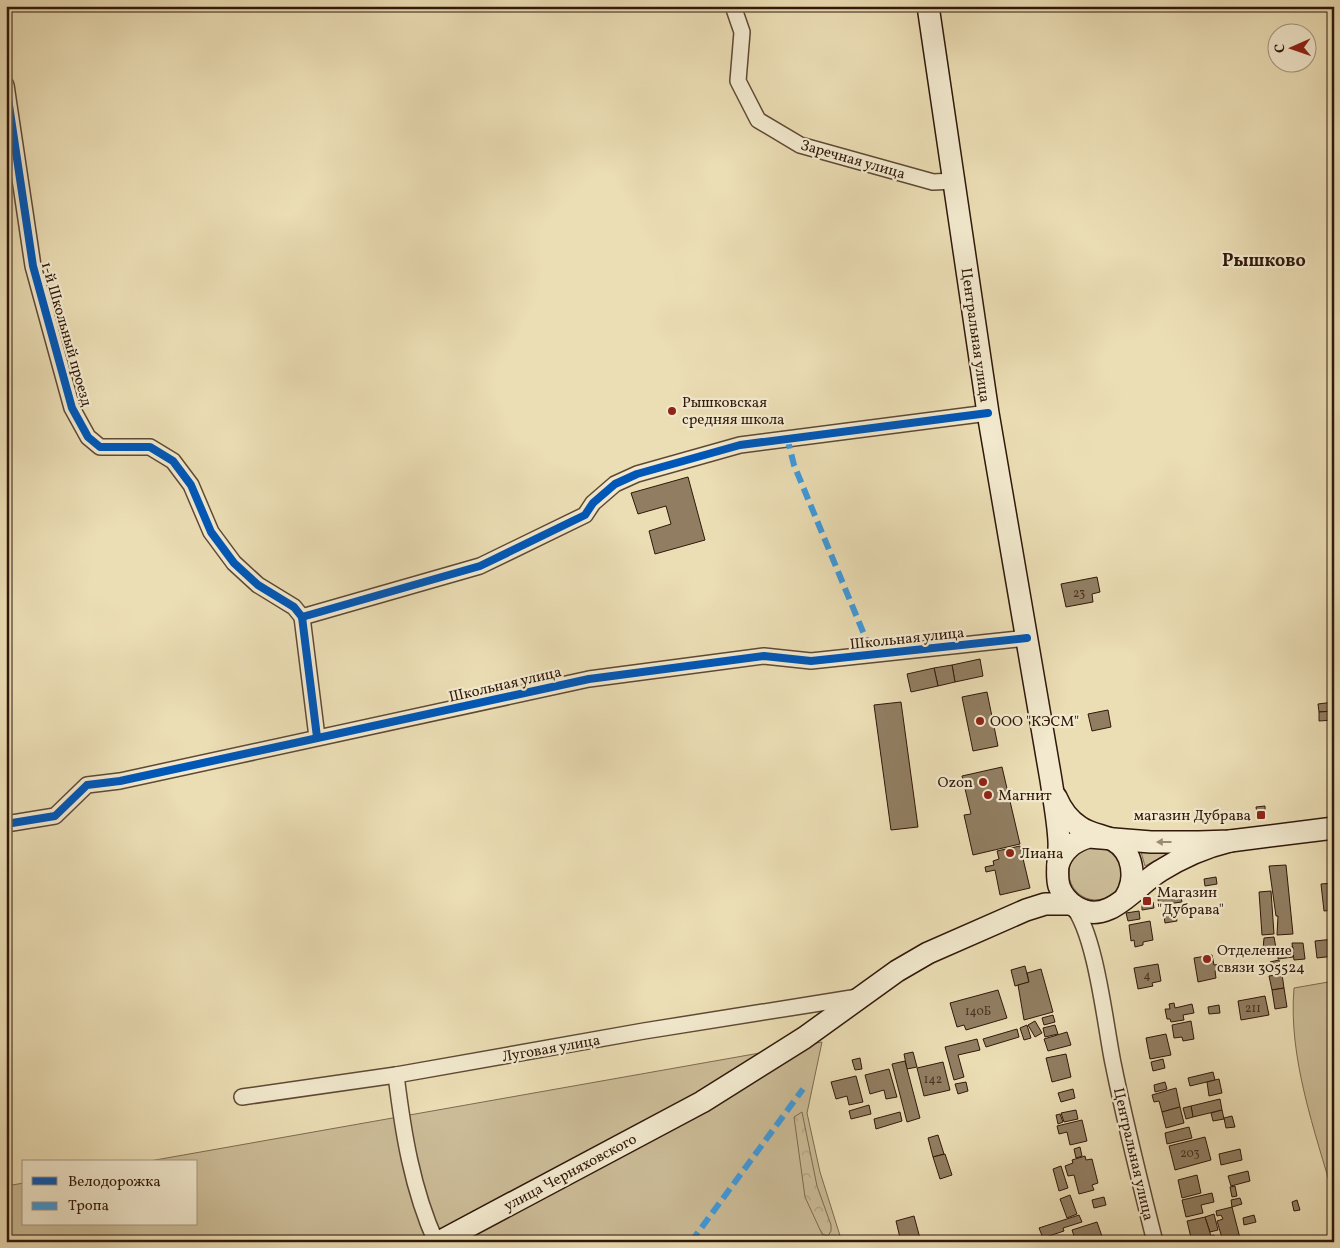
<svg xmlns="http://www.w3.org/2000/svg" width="1340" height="1248" font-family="Vollkorn,serif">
<defs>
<pattern id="forest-crowns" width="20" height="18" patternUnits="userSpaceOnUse" patternTransform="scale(1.25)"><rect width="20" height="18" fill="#cbbc97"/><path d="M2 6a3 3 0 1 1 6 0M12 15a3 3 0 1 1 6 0" fill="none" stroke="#afa181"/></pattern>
</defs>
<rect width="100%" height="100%" fill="#ebddb4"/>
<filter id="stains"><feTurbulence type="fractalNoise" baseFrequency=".004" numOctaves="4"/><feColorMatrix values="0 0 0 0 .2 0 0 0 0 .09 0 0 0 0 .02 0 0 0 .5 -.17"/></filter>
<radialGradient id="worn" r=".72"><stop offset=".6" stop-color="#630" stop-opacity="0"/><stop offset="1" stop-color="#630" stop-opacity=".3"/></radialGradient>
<g fill="#cbbc97" stroke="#7e6a50">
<circle cx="1096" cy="873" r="27"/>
<path d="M 1174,850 L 1145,866 L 1141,852 Z"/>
<path d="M 1334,981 L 1334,1198 C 1315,1131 1288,1058 1294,988 Z"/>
<path d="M 822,1042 L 807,1113 L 820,1172 L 842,1242 L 6,1242 L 6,1186 L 24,1183 L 24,1224 L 196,1224 L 196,1162 L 144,1162 Z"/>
</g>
<path fill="url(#forest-crowns)" stroke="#7e6a50" d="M 802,1112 L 817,1186 L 831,1225 L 831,1231 L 828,1236 L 822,1234 L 805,1197 L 794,1117 Z"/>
<g fill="#917e62" stroke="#30180a">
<path d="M 688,477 L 705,540 L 655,554 L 649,531 L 671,524 L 666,506 L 638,514 L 631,493 Z"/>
<path d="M 1097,577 L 1100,592 L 1092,594 L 1093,602 L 1066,607 L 1061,584 Z"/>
<path d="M 980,659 L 983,676 L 955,682 L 952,665 Z"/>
<path d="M 952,665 L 955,682 L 938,686 L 934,668 Z"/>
<path d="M 934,668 L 938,686 L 911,692 L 907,674 Z"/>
<path d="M 987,692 L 998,746 L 973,751 L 962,697 Z"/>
<path d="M 901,702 L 918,827 L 891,830 L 874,705 Z"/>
<path d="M 1334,702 L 1334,711 L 1319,712 L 1318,704 Z"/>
<path d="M 1108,710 L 1111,727 L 1092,731 L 1088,714 Z"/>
<path d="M 1334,711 L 1334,720 L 1319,721 L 1319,712 Z"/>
<path d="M 1002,767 L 1020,844 L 973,855 L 964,815 L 971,814 L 962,776 Z"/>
<path d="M 1265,806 L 1265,812 L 1257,813 L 1256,807 Z"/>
<path d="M 1020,846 L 1030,888 L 1000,895 L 995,870 L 986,872 L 985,867 L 994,865 L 993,861 L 999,859 L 997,851 Z"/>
<path d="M 1286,865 L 1293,934 L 1277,935 L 1278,916 L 1276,916 L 1269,866 Z"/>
<path d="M 1216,877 L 1217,884 L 1205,886 L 1204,879 Z"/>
<path d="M 1334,883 L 1334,910 L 1324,911 L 1321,884 Z"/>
<path d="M 1271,891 L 1274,934 L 1262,935 L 1259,892 Z"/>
<path d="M 1180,892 L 1182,902 L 1159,905 L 1158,899 L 1165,898 L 1164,895 Z"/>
<path d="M 1153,902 L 1154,908 L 1142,910 L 1142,904 Z"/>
<path d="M 1139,911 L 1140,919 L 1128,921 L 1126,913 Z"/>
<path d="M 1176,914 L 1177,921 L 1165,923 L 1164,916 Z"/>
<path d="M 1150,921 L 1153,940 L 1143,942 L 1143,945 L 1135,947 L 1134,940 L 1131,941 L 1129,925 Z"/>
<path d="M 1274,937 L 1276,948 L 1263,949 L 1264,938 Z"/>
<path d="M 1334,939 L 1334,956 L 1317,958 L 1315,941 Z"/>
<path d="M 1292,943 L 1303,943 L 1305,959 L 1294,960 Z"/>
<path d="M 1293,947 L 1293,957 L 1278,959 L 1278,948 Z"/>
<path d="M 1212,955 L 1214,965 L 1220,964 L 1221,970 L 1215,971 L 1216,978 L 1198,982 L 1194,958 Z"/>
<path d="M 1279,960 L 1281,970 L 1271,972 L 1270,962 Z"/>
<path d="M 1158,964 L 1161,981 L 1152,983 L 1153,986 L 1138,989 L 1134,968 Z"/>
<path d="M 1025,966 L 1029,982 L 1015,986 L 1011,970 Z"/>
<path d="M 1041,969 L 1053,1012 L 1024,1020 L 1018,985 L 1029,982 L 1027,973 Z"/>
<path d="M 1282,974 L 1284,988 L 1272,990 L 1269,976 Z"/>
<path d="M 1284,988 L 1287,1007 L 1275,1009 L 1272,990 Z"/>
<path d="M 998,990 L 1007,1018 L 966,1030 L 964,1025 L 957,1027 L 950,1003 Z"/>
<path d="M 1265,996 L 1269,1015 L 1241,1020 L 1238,1001 Z"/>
<path d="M 1174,1003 L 1175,1008 L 1192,1004 L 1194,1013 L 1183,1015 L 1184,1020 L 1171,1022 L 1170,1019 L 1167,1019 L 1165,1009 L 1170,1009 L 1169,1004 Z"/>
<path d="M 1219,1005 L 1220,1013 L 1209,1014 L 1208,1007 Z"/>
<path d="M 1053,1015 L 1055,1022 L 1044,1025 L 1042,1018 Z"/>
<path d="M 1035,1021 L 1042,1033 L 1035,1037 L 1028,1025 Z"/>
<path d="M 1191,1021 L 1194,1039 L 1183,1041 L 1182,1037 L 1174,1038 L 1172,1025 Z"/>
<path d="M 1027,1025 L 1031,1038 L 1024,1040 L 1020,1028 Z"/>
<path d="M 1055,1025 L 1058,1034 L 1045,1037 L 1043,1028 Z"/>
<path d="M 1017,1029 L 1019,1037 L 986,1047 L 983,1039 Z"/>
<path d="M 1067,1032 L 1071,1045 L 1048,1051 L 1044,1039 Z"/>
<path d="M 1166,1034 L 1171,1055 L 1150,1059 L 1146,1038 Z"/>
<path d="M 977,1039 L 980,1050 L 958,1055 L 964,1077 L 954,1080 L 945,1047 Z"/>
<path d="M 913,1052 L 917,1067 L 907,1069 L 904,1054 Z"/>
<path d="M 1066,1054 L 1071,1077 L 1052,1082 L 1046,1058 Z"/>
<path d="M 860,1058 L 862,1069 L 855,1070 L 852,1060 Z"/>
<path d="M 1163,1059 L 1165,1068 L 1153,1071 L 1151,1062 Z"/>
<path d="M 905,1061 L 920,1118 L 907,1122 L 892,1064 Z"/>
<path d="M 943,1062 L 950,1090 L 924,1096 L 917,1068 Z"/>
<path d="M 889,1069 L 897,1097 L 886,1099 L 884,1090 L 870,1094 L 865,1075 Z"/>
<path d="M 1213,1072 L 1215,1080 L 1190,1086 L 1188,1078 Z"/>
<path d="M 856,1076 L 863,1102 L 849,1105 L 847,1096 L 836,1099 L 831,1082 Z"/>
<path d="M 1219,1079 L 1222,1093 L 1209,1096 L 1207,1082 Z"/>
<path d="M 966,1082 L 968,1091 L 958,1094 L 955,1084 Z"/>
<path d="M 1165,1082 L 1167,1089 L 1155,1092 L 1154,1085 Z"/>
<path d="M 1176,1088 L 1180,1107 L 1162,1112 L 1159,1101 L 1154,1102 L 1152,1095 Z"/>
<path d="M 1073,1089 L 1075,1098 L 1061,1102 L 1058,1093 Z"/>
<path d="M 1220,1099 L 1222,1110 L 1193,1117 L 1191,1106 Z"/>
<path d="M 869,1105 L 871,1114 L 851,1119 L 849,1111 Z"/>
<path d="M 1191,1106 L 1193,1117 L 1186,1119 L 1183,1108 Z"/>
<path d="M 1180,1107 L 1184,1123 L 1166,1128 L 1162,1112 Z"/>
<path d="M 1076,1110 L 1078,1119 L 1064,1122 L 1061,1113 Z"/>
<path d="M 1222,1110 L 1224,1119 L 1213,1121 L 1211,1113 Z"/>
<path d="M 900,1112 L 902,1121 L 876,1129 L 874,1119 Z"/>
<path d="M 1060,1114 L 1063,1122 L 1058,1124 L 1056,1115 Z"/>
<path d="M 1232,1116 L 1235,1127 L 1226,1128 L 1224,1118 Z"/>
<path d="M 1082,1120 L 1087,1141 L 1070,1145 L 1067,1132 L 1059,1134 L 1057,1126 Z"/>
<path d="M 1189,1127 L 1192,1138 L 1167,1144 L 1165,1133 Z"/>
<path d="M 938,1135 L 944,1154 L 933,1157 L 928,1138 Z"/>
<path d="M 1205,1137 L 1211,1160 L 1175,1170 L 1169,1146 Z"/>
<path d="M 1080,1147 L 1082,1156 L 1076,1158 L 1074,1149 Z"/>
<path d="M 1240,1149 L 1242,1160 L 1221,1165 L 1219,1154 Z"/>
<path d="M 945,1154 L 952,1175 L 940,1179 L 933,1157 Z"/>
<path d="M 1085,1156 L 1086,1160 L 1092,1159 L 1098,1183 L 1092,1185 L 1094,1190 L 1079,1194 L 1074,1175 L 1068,1176 L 1065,1166 L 1073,1163 L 1072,1160 Z"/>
<path d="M 1061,1166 L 1068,1188 L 1059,1191 L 1053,1169 Z"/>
<path d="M 1248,1171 L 1250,1181 L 1231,1186 L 1228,1176 Z"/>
<path d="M 1197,1175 L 1201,1193 L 1182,1198 L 1178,1180 Z"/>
<path d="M 1235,1186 L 1237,1196 L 1232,1197 L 1230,1187 Z"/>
<path d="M 1212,1193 L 1214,1202 L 1201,1205 L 1203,1213 L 1186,1217 L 1182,1200 Z"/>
<path d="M 1070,1195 L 1077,1214 L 1067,1218 L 1060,1199 Z"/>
<path d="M 1104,1197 L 1106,1205 L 1094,1208 L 1092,1200 Z"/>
<path d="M 1240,1198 L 1242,1204 L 1232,1207 L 1231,1200 Z"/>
<path d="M 1297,1200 L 1300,1210 L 1294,1211 L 1292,1202 Z"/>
<path d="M 1232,1207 L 1241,1242 L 1217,1242 L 1217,1239 L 1222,1238 L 1217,1221 L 1223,1219 L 1221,1215 L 1217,1216 L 1216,1211 Z"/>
<path d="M 1214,1214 L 1218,1230 L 1210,1232 L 1205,1217 Z"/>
<path d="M 1079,1215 L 1082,1222 L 1063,1228 L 1064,1231 L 1043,1238 L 1039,1228 Z"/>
<path d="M 1254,1215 L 1256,1222 L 1244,1225 L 1243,1218 Z"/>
<path d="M 914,1216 L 921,1242 L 901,1242 L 896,1221 Z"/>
<path d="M 1205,1217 L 1211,1236 L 1214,1235 L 1216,1242 L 1192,1242 L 1187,1221 Z"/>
<path d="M 1097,1222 L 1104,1242 L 1076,1242 L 1072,1230 Z"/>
</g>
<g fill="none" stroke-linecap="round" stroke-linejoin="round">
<g stroke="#5f4934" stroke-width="18">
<g id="street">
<path d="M 733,6 L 742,32 L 738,81 L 758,120 L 800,145 L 933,182 L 955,181"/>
<path d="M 6,85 L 33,266 L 72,408 L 88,437 L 100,447 L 150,447 L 173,461 L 191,485 L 211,532 L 234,563 L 258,585 L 294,607 L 302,617 L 317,737"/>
<path d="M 302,617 L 480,566 L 585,515 L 593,503 L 615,484 L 637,474 L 740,445 L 988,413"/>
<path d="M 6,824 L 55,816 L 87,785 L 120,781 L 589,679 L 764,656 L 811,661 L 1027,638"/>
<path d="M 1072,905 C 1096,934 1105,1024 1113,1063 C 1125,1123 1140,1182 1155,1242"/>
<path d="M 396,1075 C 403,1132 412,1189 436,1242"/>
<path d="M 242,1097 L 396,1075 L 644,1031 L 858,997"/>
</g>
</g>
<g stroke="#30180a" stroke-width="24">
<g id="secondary">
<path d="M 928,6 L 988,413 L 1051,780 C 1054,800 1058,821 1059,841 C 1060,856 1055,872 1059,886 C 1062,895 1068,902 1076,907 C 1108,927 1135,886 1160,871 C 1182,857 1205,847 1230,841"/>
<path d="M 1056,797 C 1061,809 1069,820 1080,827 C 1090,834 1102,835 1113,840 C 1134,852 1137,879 1125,898"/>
<path d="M 1058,865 C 1063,849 1074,841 1089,837 L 1151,842 L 1199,842 L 1230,841 L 1334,828"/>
<path d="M 439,1242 L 702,1102 L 804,1038 L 897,971 L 928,953 L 1026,910 L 1045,904 L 1071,904"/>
</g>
</g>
<use href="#street" stroke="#f2e9ce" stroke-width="15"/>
<use href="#secondary" stroke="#f2e9ce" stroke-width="21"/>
<g stroke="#3e9ade" stroke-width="6" stroke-dasharray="12 6" stroke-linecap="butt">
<path d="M 787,437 L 794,465 L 873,656"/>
<path d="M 691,1242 L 803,1089"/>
</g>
<g stroke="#f2e9ce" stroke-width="11">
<g id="cycleway">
<path d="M 6,85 L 33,266 L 72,408 L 88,437 L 100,447 L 150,447 L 173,461 L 191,485 L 211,532 L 234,563 L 258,585 L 294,607 L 302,617 L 317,737"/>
<path d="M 302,617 L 480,566 L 585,515 L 593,503 L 615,484 L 637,474 L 740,445 L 988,413"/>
<path d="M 6,824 L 55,816 L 87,785 L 120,781 L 589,679 L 764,656 L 811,661 L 1027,638"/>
</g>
</g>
<use href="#cycleway" stroke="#0057b8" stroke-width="8"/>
</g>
<defs><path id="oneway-solid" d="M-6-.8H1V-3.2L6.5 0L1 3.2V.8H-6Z" transform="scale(1.25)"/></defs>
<use fill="#9b8b76" href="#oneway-solid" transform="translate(1164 842) rotate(-180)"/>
<g fill="#8f2418" stroke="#f2e9ce" stroke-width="2">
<circle cx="672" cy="411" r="5"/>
<circle cx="980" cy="721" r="5"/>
<circle cx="983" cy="782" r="5"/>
<circle cx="988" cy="795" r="5"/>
<rect x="1256" y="810" width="10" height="10" rx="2.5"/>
<circle cx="1010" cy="853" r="5"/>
<rect x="1142" y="896" width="10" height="10" rx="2.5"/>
<circle cx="1207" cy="959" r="5"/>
</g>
<g text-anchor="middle" stroke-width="4.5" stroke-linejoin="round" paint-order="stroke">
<g font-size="12" fill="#483220">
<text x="1079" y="597">23</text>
<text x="1147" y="979">4</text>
<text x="1253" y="1012">211</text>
<text x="978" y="1015">140Б</text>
<text x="933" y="1083">142</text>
<text x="1190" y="1157">203</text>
</g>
<g font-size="15" fill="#30180a" stroke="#f2e9ce">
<text transform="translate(853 159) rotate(16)" y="5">Заречная улица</text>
<text transform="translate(67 334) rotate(74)" y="5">1-й Школьный проезд</text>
<text transform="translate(976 335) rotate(82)" y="5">Центральная улица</text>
<text transform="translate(907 638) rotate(-6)" y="5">Школьная улица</text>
<text transform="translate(505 684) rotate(-13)" y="5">Школьная улица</text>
<text transform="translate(551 1048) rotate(-10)" y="5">Луговая улица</text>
<text transform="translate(1134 1154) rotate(77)" y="5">Центральная улица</text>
<text transform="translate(570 1172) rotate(-28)" y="5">улица Черняховского</text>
</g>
<g font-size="15" fill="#30180a" stroke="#f2e9ce" text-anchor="start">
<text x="682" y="407">Рышковская<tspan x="682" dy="17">средняя школа</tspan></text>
<text x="990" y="726">ООО "КЭСМ"</text>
<text x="973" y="787" text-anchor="end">Ozon</text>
<text x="998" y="800">Магнит</text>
<text x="1251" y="820" text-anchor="end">магазин Дубрава</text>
<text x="1020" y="858">Лиана</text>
<text x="1157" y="897">Магазин<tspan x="1157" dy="17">"Дубрава"</tspan></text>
<text x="1217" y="955">Отделение<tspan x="1217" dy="17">связи 305524</tspan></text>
</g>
<g font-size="18" font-weight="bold" fill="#30180a" stroke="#f2e9ce">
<text x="1264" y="266">Рышково</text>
</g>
</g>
<rect width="1340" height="1248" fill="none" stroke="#ebddb4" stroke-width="25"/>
<rect x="8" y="8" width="1325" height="1233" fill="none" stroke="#30180a" stroke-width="2.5"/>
<rect x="12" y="12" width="1315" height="1223" fill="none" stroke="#30180a"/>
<rect x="22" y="1160" width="175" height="65" fill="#f2e9ce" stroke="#a49580"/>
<rect x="32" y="1177" width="25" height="8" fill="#0057b8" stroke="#a49580"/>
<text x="68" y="1186" font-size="15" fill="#30180a">Велодорожка</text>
<rect x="32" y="1202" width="25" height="8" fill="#3e9ade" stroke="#a49580"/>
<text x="68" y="1210" font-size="15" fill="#30180a">Тропа</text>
<g transform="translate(1292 48) rotate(268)"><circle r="24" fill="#f2e9ce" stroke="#a49580"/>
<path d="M0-4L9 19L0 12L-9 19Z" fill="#8f2418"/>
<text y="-8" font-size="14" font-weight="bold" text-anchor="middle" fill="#30180a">С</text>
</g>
<rect width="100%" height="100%" filter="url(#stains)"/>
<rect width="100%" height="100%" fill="url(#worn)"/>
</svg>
